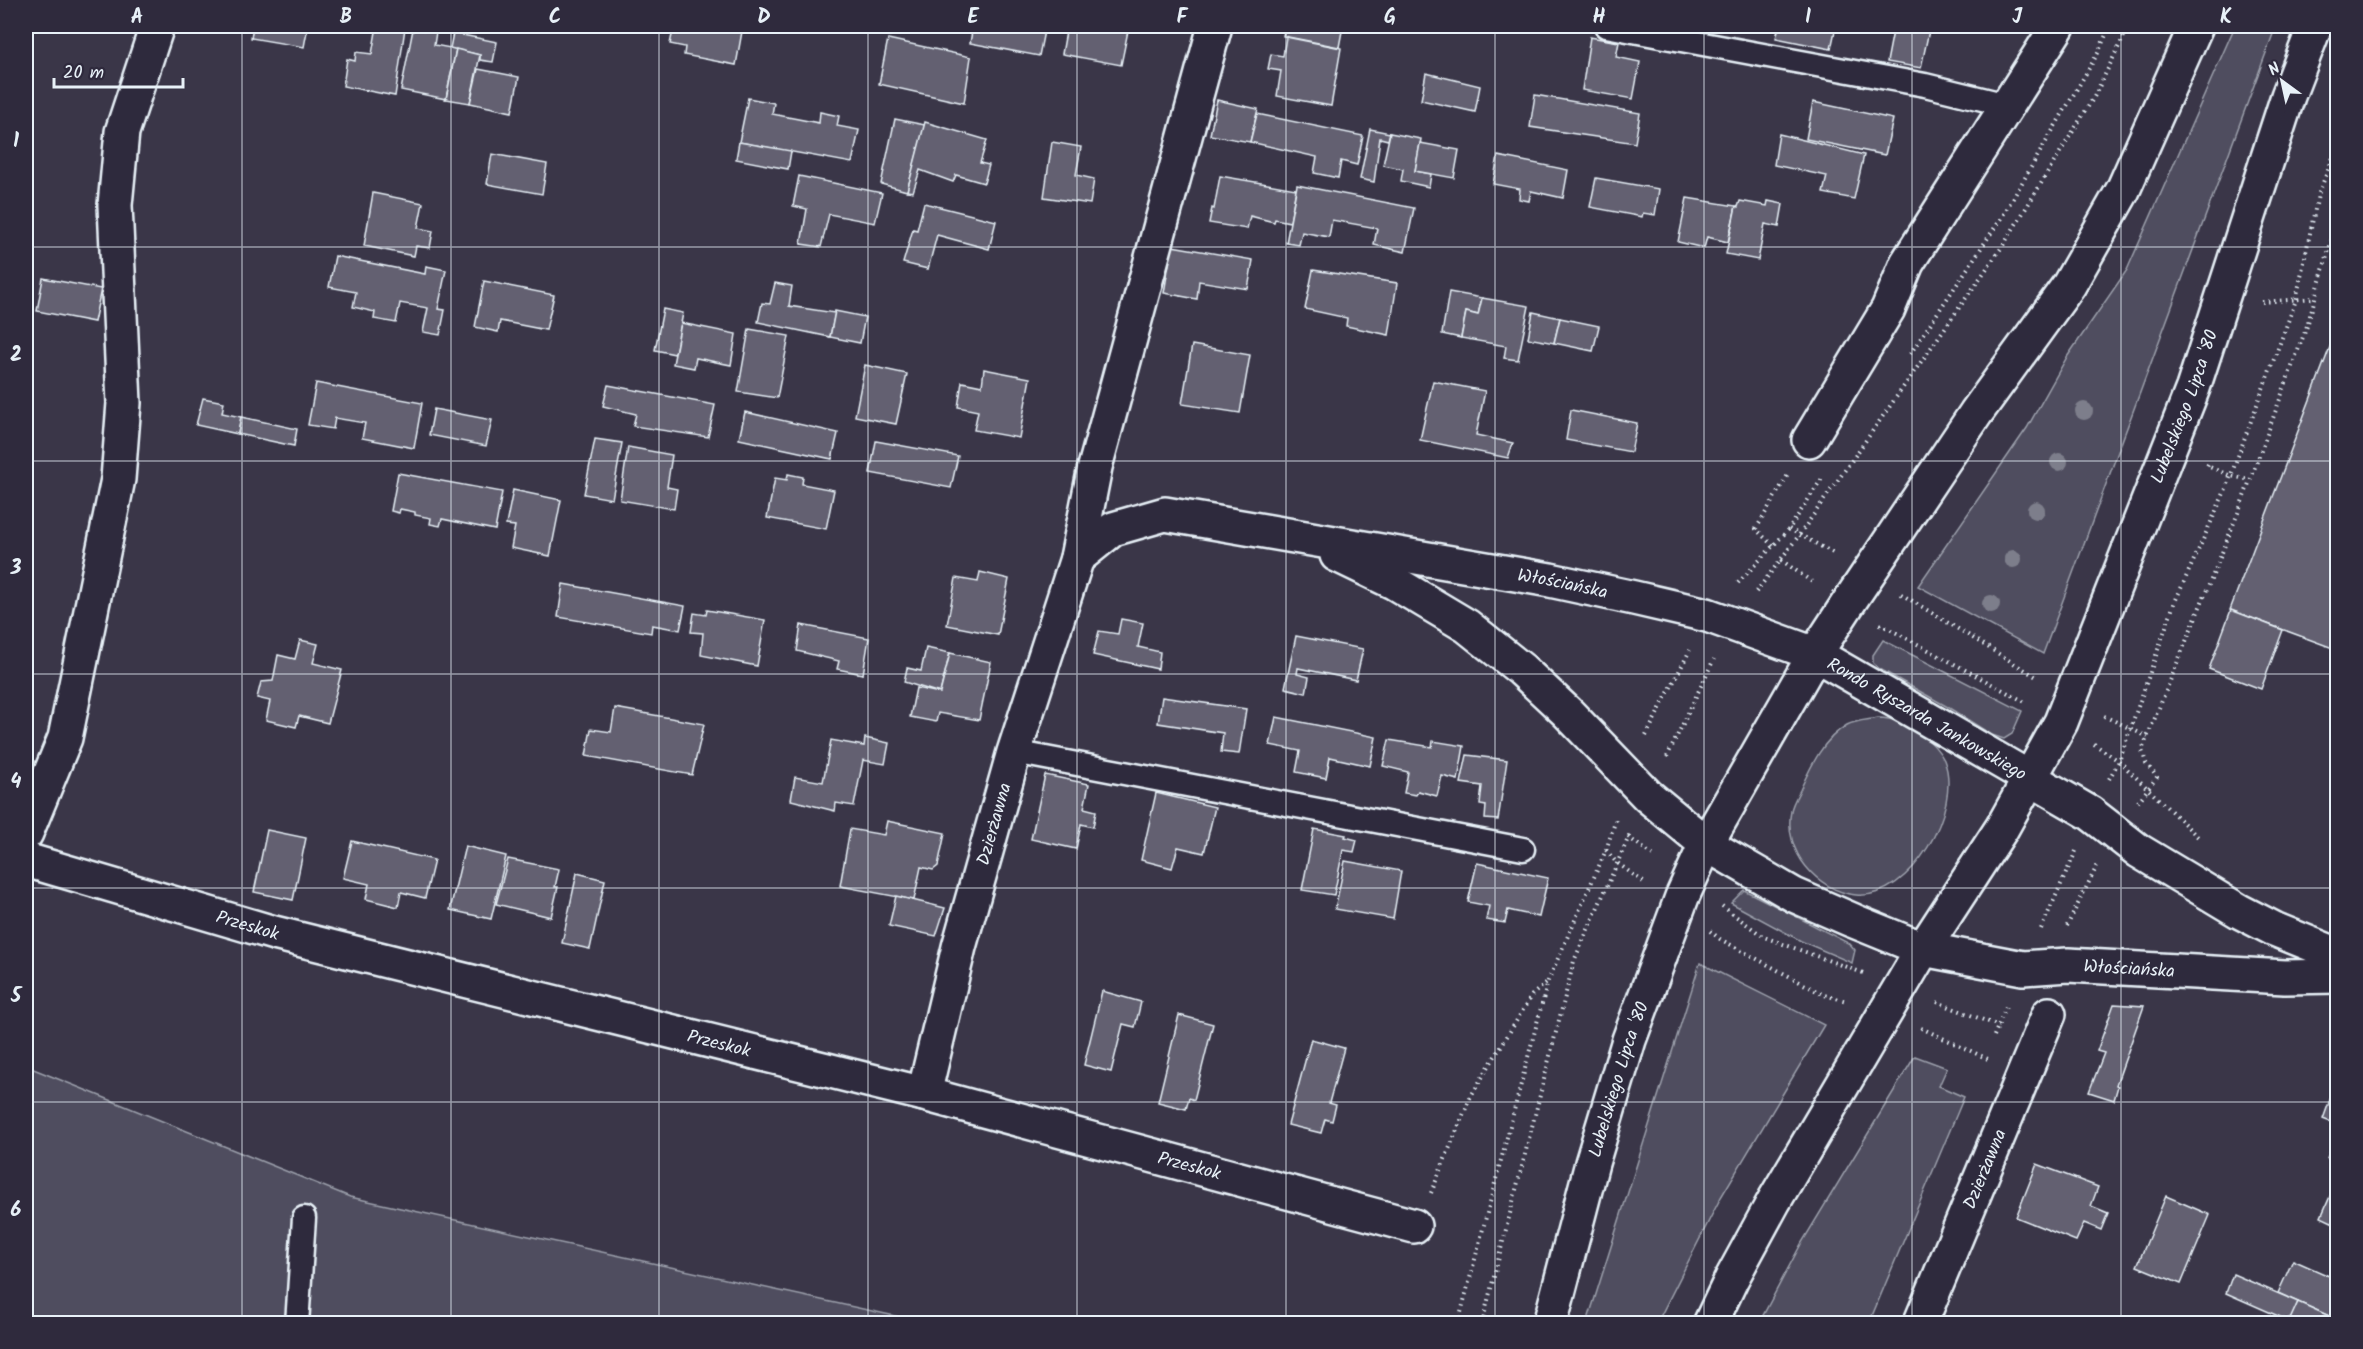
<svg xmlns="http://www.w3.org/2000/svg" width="2363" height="1349" font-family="Kalam,sans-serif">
<rect width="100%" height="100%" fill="#3a3648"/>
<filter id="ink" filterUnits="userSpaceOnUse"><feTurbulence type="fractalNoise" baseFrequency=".0167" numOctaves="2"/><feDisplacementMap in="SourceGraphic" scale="12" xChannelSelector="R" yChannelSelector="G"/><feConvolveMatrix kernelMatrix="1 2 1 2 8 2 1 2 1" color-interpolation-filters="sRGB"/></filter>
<g filter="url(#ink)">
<g fill="#504e5f" stroke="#9ca0ac" stroke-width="1.5">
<path d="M 2235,26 L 2276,26 L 2043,654 L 1918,586 L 2027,428 L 2067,357 L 2127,270 Z"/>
<path d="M 1883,640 L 2022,711 L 2012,734 L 2004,739 L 1992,735 L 1946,706 L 1878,668 L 1873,663 L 1873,655 Z"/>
<path d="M 1878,718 C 1893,718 1908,724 1920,733 C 1929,740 1939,750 1944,760 C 1963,808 1911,900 1856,895 C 1817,891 1783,851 1791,811 C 1792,804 1797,796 1800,790 C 1811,766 1823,739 1847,725 C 1856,720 1868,720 1878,718 Z"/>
<path d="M 1744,890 L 1850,944 L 1855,950 L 1852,963 L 1801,941 L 1731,903 Z"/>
<path d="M 1700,963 L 1824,1025 L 1721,1197 L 1657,1323 L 1587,1323 Z"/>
<path d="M 1915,1056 L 1947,1068 L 1939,1086 L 1964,1097 L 1869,1323 L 1759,1323 L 1801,1244 Z"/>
<path d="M 26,1066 L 350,1197 L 927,1323 L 26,1323 Z"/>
</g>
<g fill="#636171" stroke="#e8f1f8" stroke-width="1.5">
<path d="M 253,26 L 308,26 L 304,47 L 251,38 Z"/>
<path d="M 377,26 L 405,28 L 395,96 L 343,86 L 347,59 L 355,61 L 356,52 L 372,54 Z"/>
<path d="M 674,26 L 743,26 L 736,65 L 684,55 L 685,47 L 670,44 Z"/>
<path d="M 973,26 L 1045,26 L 1039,56 L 970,43 Z"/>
<path d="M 1067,26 L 1129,26 L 1121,65 L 1062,54 Z"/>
<path d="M 1285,26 L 1343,26 L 1339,47 L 1283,36 Z"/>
<path d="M 1779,26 L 1836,26 L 1831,49 L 1776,38 Z"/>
<path d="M 1894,26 L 1930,26 L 1921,68 L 1887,62 Z"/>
<path d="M 413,29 L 436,32 L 434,45 L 456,49 L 446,99 L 401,90 Z"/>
<path d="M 453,33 L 497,42 L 493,62 L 480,60 L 480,55 L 450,48 Z"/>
<path d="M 1286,37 L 1341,48 L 1331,106 L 1277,96 L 1281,71 L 1268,69 L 1271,54 L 1283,56 Z"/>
<path d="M 1590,37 L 1619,42 L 1616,57 L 1640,62 L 1633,99 L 1582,90 Z"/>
<path d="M 888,39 L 971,57 L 964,103 L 879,84 Z"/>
<path d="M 456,49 L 480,55 L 470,103 L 446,99 Z"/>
<path d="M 478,69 L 519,77 L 512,112 L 470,103 Z"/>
<path d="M 1426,73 L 1480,86 L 1475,112 L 1421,100 Z"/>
<path d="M 1535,95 L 1640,113 L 1635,143 L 1530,127 Z"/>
<path d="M 748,98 L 774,103 L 772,114 L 819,123 L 820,112 L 839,116 L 837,126 L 859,130 L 852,163 L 739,142 Z"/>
<path d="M 1217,100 L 1258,109 L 1250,142 L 1210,135 Z"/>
<path d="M 1813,102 L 1893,119 L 1885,155 L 1806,139 Z"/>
<path d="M 1257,114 L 1363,136 L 1357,165 L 1341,161 L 1338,178 L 1314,173 L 1317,157 L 1250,142 Z"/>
<path d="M 895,119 L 925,125 L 907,191 L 881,184 Z"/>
<path d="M 925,122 L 987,140 L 980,163 L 989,165 L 984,183 L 956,175 L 953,182 L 920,170 L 913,192 L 907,191 Z"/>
<path d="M 1370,129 L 1390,133 L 1388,140 L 1380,138 L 1374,182 L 1360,179 Z"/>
<path d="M 1390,133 L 1421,139 L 1415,171 L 1431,174 L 1429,187 L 1401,181 L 1403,169 L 1383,165 Z"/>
<path d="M 1779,134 L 1864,155 L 1854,199 L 1823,193 L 1827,176 L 1774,165 Z"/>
<path d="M 739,142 L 791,151 L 788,169 L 736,159 Z"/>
<path d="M 1052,142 L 1081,147 L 1076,175 L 1094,179 L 1090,204 L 1044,197 Z"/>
<path d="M 1420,143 L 1459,150 L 1454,178 L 1415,171 Z"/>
<path d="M 492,154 L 547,164 L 542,194 L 487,184 Z"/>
<path d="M 1498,156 L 1568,170 L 1563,198 L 1531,191 L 1529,201 L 1519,199 L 1520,189 L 1493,184 Z"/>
<path d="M 799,176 L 882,193 L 875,223 L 829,214 L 821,247 L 801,244 L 807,209 L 793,206 Z"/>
<path d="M 1220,176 L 1296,189 L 1290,222 L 1275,219 L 1274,222 L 1250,216 L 1247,229 L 1209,223 L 1212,208 L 1214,209 Z"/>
<path d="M 1596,178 L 1659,189 L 1655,215 L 1643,213 L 1642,217 L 1590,207 Z"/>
<path d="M 1297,185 L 1414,208 L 1405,252 L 1374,245 L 1377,228 L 1332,220 L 1329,237 L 1302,232 L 1299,245 L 1286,243 Z"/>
<path d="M 373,193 L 423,203 L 418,228 L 433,231 L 430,248 L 416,246 L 414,256 L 364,246 Z"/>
<path d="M 1687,198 L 1736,206 L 1728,242 L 1707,237 L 1704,248 L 1678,242 Z"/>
<path d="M 1740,201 L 1767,206 L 1768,201 L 1783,204 L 1779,227 L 1765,224 L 1758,260 L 1726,254 L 1736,206 L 1738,207 Z"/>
<path d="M 924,203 L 996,221 L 989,249 L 937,235 L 928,269 L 903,263 L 913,229 L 917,230 Z"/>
<path d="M 1172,246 L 1253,260 L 1248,289 L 1199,281 L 1197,299 L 1164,293 Z"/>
<path d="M 335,256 L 425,274 L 426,266 L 446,270 L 438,309 L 445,310 L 440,335 L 423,332 L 428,308 L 400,303 L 396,323 L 374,319 L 375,312 L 353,307 L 356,292 L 329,287 Z"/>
<path d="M 1313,270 L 1397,283 L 1389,335 L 1346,326 L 1347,318 L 1305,309 Z"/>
<path d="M 43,278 L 101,289 L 94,322 L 37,311 Z"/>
<path d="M 484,281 L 554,295 L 546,330 L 500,321 L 498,332 L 475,327 Z"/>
<path d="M 775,283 L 792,286 L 789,306 L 835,313 L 830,337 L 758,322 L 762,303 L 770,304 Z"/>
<path d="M 1449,292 L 1482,298 L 1478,315 L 1466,312 L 1461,338 L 1442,334 Z"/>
<path d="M 1482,298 L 1529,306 L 1518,360 L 1504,358 L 1506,346 L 1461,338 L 1466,312 L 1478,315 Z"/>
<path d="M 663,309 L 683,313 L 675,354 L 655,350 Z"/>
<path d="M 835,311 L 865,317 L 860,343 L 830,337 Z"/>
<path d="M 1533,312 L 1560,318 L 1554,343 L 1528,338 Z"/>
<path d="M 1560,318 L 1599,326 L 1593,351 L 1554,343 Z"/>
<path d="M 681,323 L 736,334 L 731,365 L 696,358 L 694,368 L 673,364 Z"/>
<path d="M 2338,326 L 2338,650 L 2230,610 Z"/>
<path d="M 749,329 L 789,336 L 777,398 L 738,392 Z"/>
<path d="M 1192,345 L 1250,355 L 1240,413 L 1182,404 Z"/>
<path d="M 865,365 L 907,374 L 896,424 L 855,416 Z"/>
<path d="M 984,369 L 1030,378 L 1019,438 L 974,430 L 978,411 L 958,407 L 962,382 L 982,386 Z"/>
<path d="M 1433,381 L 1485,391 L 1476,435 L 1513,443 L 1508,458 L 1420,440 Z"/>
<path d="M 316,383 L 422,403 L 414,448 L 362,438 L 365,423 L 335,418 L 333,429 L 308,425 Z"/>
<path d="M 608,385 L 715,405 L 708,437 L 633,426 L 636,414 L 603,406 Z"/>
<path d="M 203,398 L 224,402 L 222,413 L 241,417 L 238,434 L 196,425 Z"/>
<path d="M 434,409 L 492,420 L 486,446 L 429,435 Z"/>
<path d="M 1571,410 L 1637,423 L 1631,452 L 1566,440 Z"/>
<path d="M 745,412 L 838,433 L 832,459 L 739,439 Z"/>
<path d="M 241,417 L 297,429 L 294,446 L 238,434 Z"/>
<path d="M 595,439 L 622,443 L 612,499 L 584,494 Z"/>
<path d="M 876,441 L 958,456 L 951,488 L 870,473 Z"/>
<path d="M 628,447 L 672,455 L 667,487 L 677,489 L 674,509 L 620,500 Z"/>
<path d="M 398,473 L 502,492 L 495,530 L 442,519 L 440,526 L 430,524 L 431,518 L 415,515 L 415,512 L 400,509 L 399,513 L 391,511 Z"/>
<path d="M 788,474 L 803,477 L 802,484 L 834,490 L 826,529 L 767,518 L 775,478 L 787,480 Z"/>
<path d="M 513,490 L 561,500 L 550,556 L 511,548 L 515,526 L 506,525 Z"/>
<path d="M 980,572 L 1009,579 L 998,635 L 947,625 L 956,578 L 978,582 Z"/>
<path d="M 563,584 L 685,606 L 680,630 L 652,625 L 651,633 L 558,617 Z"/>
<path d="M 707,610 L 765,620 L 757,666 L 701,655 L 703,633 L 691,632 L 694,613 L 706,615 Z"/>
<path d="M 2231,610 L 2283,630 L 2261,689 L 2209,669 Z"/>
<path d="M 1121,619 L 1143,623 L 1138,647 L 1160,652 L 1158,669 L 1093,655 L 1099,631 L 1118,634 Z"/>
<path d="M 801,625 L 869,638 L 863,674 L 837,669 L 839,661 L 797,651 Z"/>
<path d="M 1296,636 L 1363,649 L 1356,680 L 1298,668 L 1297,674 L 1309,677 L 1306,693 L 1285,688 Z"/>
<path d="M 300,640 L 318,644 L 313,663 L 342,670 L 328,723 L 299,716 L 296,727 L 266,720 L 270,701 L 257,698 L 261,682 L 273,681 L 278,655 L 295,659 Z"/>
<path d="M 926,648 L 950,653 L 940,693 L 904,682 L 907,668 L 921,671 Z"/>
<path d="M 950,653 L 991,662 L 979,720 L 938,713 L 936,722 L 910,717 L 916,688 L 940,693 Z"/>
<path d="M 1162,697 L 1246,709 L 1239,754 L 1221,752 L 1223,733 L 1158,723 Z"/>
<path d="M 615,708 L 704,724 L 692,775 L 586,756 L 591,729 L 611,732 Z"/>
<path d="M 1276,717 L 1376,737 L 1370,766 L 1330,757 L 1326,778 L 1296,772 L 1300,751 L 1270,745 Z"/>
<path d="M 865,738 L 889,743 L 885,764 L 863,760 L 854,806 L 836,803 L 835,811 L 791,800 L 795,777 L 823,782 L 831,740 L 864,746 Z"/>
<path d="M 1389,740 L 1432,747 L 1433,741 L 1464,746 L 1458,780 L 1442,776 L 1437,796 L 1418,791 L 1416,795 L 1404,793 L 1408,772 L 1383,766 Z"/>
<path d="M 1467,755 L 1507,760 L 1498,820 L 1485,819 L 1486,806 L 1480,805 L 1482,786 L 1461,783 Z"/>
<path d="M 1045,775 L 1089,784 L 1084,808 L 1096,811 L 1093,827 L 1081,824 L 1076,849 L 1031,839 Z"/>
<path d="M 1156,793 L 1215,807 L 1204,853 L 1178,847 L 1172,868 L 1141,860 Z"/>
<path d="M 887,821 L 945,833 L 938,866 L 933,870 L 921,867 L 914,900 L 840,886 L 850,829 L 884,835 Z"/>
<path d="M 1314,829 L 1346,835 L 1345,837 L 1357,840 L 1354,852 L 1343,850 L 1334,895 L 1302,890 Z"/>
<path d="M 267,830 L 306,838 L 293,900 L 254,892 Z"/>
<path d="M 352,841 L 434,860 L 425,898 L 401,892 L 398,907 L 366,899 L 369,884 L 343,878 Z"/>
<path d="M 465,846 L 506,856 L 491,919 L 450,910 Z"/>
<path d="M 508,859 L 559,869 L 555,887 L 558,887 L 551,917 L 496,904 Z"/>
<path d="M 1345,861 L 1401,871 L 1393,919 L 1335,909 Z"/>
<path d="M 1477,863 L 1548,878 L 1539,917 L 1508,910 L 1505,923 L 1486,920 L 1489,906 L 1468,902 Z"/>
<path d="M 577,873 L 605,880 L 590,949 L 562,943 Z"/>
<path d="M 896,896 L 945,908 L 936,936 L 889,926 Z"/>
<path d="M 1102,991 L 1141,1002 L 1135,1027 L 1123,1024 L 1111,1072 L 1084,1065 Z"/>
<path d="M 2114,1004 L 2144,1006 L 2116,1085 L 2118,1086 L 2114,1100 L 2089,1092 L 2104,1053 L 2097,1051 Z"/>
<path d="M 1179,1015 L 1213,1024 L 1194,1100 L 1189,1098 L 1186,1109 L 1158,1102 Z"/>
<path d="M 1311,1039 L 1344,1048 L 1329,1103 L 1336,1105 L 1332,1121 L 1325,1119 L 1321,1133 L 1288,1125 Z"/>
<path d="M 2331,1097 L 2338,1099 L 2338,1125 L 2323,1119 Z"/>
<path d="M 2338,1134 L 2338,1165 L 2327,1158 Z"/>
<path d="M 2037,1164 L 2098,1187 L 2091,1206 L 2108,1213 L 2101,1230 L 2084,1223 L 2076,1241 L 2016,1217 Z"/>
<path d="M 2336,1183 L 2338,1183 L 2338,1225 L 2321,1217 Z"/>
<path d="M 2166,1196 L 2210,1215 L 2181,1284 L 2137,1266 Z"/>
<path d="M 2293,1260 L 2338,1280 L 2338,1320 L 2278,1293 Z"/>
<path d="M 2233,1274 L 2298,1302 L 2291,1319 L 2285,1319 L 2226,1293 Z"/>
<path d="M 2298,1302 L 2338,1320 L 2338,1324 L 2288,1324 Z"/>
</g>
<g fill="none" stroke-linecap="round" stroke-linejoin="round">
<g stroke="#e8f1f8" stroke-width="27">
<g id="service">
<path d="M 1606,26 L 1925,85 L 2007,105"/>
<path d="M 1014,752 L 1523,849"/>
<path d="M 297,1324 L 304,1218"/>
</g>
</g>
<g stroke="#e8f1f8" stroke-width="38">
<g id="minor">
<path d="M 1809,440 L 1888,309 L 1907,263 L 2058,26"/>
<path id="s1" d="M 1337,555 L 1395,583 L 1467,626 L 1522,670 L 1567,712 L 1648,796 L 1706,844 L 1794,895 L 1854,921 L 1923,949 L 2023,968 L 2068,965 L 2285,977 L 2338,976"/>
<path id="s2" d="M 1077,558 L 1113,529 L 1165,514 L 1550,580 L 1634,598 L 1707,615 L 1815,654 L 2090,813 L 2139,851 L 2239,911 L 2274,929 L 2338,955"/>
<path d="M 26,833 L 65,738 L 118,479 L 124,403 L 115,205 L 122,132 L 157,26"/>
<path id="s3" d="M 26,860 L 274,933 L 924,1094 L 1414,1226"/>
<path id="s4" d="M 924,1094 L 959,947 L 1014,752 L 1077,558 L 1095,467 L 1215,26"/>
<path id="s5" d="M 1920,1324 L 2049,1014"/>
</g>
</g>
<g stroke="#e8f1f8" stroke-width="38">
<g id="secondary">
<path id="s6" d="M 1550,1324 L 1592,1163 L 1629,1040 L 1682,897 L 1706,844 L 1815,654 L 1847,605 L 1976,413 L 2069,285 L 2123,190 L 2196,26"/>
<path id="s7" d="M 1710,1324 L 1732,1278 L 1774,1201 L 1923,949 L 2002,828 L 2061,722 L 2193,388 L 2288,96 L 2315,26"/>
</g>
</g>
<g stroke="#e8f1f8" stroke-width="4" stroke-dasharray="1.5 4.5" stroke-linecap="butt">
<path d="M 2262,302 L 2314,298"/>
<path d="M 1910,354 L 2002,217 L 2098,53 L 2110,26"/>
<path d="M 2208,464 L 2207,466 L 2231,476 L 2250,480"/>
<path d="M 1789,529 L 1835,554"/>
<path d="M 1773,546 L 1756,529 L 1789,473"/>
<path d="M 1781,560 L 1815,584"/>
<path d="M 1738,583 L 1789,529 L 1823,477"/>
<path d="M 1756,592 L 1800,534 L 2004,244 L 2094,97 L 2129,26"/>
<path d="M 1901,594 L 2038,678"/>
<path d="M 1880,624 L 2027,703"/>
<path d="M 2104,716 L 2148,737"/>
<path d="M 1646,736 L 1690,650"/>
<path d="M 2094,744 L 2119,761 L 2200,839"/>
<path d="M 1667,757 L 1714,659"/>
<path d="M 2109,779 L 2119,761 L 2174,604 L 2225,491 L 2296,300 L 2318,195 L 2338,145"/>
<path d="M 2138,802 L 2157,777 L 2146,763 L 2142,750 L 2238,513 L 2307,326 L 2338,218"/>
<path d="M 1628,837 L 1653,855"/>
<path d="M 1606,850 L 1616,862 L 1646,884"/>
<path d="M 1722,906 L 1764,937 L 1863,973"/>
<path d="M 2067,926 L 2097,866"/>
<path d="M 2041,929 L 2076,851"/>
<path d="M 1710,931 L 1720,939 L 1824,995 L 1847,1001"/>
<path d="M 1937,1002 L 1999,1026"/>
<path d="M 1921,1028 L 1988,1059"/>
<path d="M 1994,1036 L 2007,1004"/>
<path d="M 1431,1193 L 1471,1096 L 1532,995 L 1548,981"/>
<path d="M 1458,1324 L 1548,981 L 1606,850 L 1616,819"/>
<path d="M 1482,1324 L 1574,961 L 1631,832"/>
</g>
<use href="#service" stroke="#2f2a3d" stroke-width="22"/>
<use href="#minor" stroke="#2f2a3d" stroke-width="33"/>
<use href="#secondary" stroke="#2f2a3d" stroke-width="33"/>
</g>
<g fill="#7d7e8b">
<circle cx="2084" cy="411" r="9"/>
<circle cx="2059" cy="462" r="9"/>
<circle cx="2036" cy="510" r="9"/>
<circle cx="2013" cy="559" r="9"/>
<circle cx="1991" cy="604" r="9"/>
</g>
</g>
<path fill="none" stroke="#e8f1f8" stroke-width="1.5" stroke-opacity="0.55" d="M 242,26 L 242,1324M 451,26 L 451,1324M 659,26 L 659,1324M 868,26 L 868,1324M 1077,26 L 1077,1324M 1286,26 L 1286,1324M 1495,26 L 1495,1324M 1704,26 L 1704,1324M 1912,26 L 1912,1324M 2121,26 L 2121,1324M 26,247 L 2338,247M 26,461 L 2338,461M 26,674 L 2338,674M 26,888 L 2338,888M 26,1102 L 2338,1102"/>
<g text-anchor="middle" stroke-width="4.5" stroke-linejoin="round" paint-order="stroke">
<g font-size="18" fill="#e8f1f8" stroke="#2f2a3d">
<text dy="6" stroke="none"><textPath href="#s7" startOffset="1036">Lubelskiego Lipca '80</textPath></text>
<text dy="6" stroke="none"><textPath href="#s2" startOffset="504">Włościańska</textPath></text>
<text dy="6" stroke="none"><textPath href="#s2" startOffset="896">Rondo Ryszarda Jankowskiego</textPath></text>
<text dy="6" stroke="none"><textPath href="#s4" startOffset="279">Dzierżawna</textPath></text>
<text dy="6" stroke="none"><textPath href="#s3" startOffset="231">Przeskok</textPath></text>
<text dy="6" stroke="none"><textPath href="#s1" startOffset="922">Włościańska</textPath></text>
<text dy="6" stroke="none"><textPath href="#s3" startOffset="717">Przeskok</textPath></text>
<text dy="6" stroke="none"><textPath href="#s6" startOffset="254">Lubelskiego Lipca '80</textPath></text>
<text dy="6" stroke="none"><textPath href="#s3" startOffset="1203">Przeskok</textPath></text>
<text dy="6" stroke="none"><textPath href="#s5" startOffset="168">Dzierżawna</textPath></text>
</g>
</g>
<rect width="2363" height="1349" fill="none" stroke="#2f2a3d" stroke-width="66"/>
<g transform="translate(2282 81) rotate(327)" stroke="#2f2a3d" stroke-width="4.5" paint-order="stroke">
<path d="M0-4.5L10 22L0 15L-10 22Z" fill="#e8f1f8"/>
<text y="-9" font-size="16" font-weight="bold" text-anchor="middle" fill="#e8f1f8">N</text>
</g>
<path d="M54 78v9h129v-9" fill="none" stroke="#e8f1f8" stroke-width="3"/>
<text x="63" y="78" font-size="18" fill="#e8f1f8" stroke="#2f2a3d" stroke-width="4.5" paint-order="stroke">20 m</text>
<rect x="33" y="33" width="2297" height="1283" fill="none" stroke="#e8f1f8" stroke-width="2"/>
<g font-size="20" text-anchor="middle" font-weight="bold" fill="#e8f1f8">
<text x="137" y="23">A</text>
<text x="346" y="23">B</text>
<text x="555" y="23">C</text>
<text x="764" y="23">D</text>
<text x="973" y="23">E</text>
<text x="1182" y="23">F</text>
<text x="1390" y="23">G</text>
<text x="1599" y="23">H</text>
<text x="1808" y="23">I</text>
<text x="2017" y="23">J</text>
<text x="2226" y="23">K</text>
<text x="16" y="147">1</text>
<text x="16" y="361">2</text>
<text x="16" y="574">3</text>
<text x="16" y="788">4</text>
<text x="16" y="1002">5</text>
<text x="16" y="1216">6</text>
</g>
</svg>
